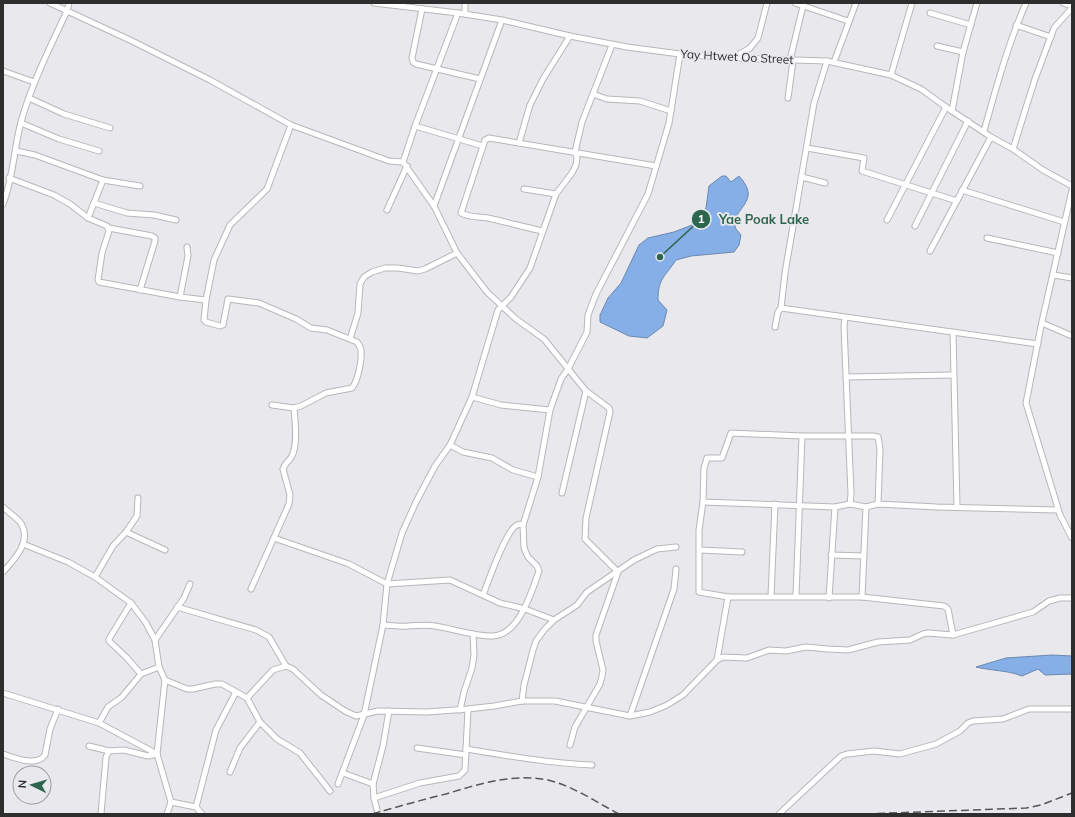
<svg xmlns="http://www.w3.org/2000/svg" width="1075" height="817" font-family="Mulish,sans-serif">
<rect width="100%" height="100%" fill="#e9e9ed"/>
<g fill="#85afe6" stroke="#6b88af">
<path d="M 722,176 L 726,176 L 731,182 L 739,176 C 757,196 745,202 733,221 L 736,229 L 741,235 L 739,245 L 734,252 L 691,256 L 676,260 C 665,277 658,278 658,300 L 667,310 L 663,326 L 647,338 L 629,336 L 600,322 L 600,315 L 608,298 L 621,283 L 639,245 L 648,238 L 674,232 L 692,225 L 706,208 L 709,186 Z"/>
<path d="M 1052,655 L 1072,656 L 1072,674 L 1045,675 L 1038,669 L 1022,676 C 1007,670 992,671 976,667 L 1006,658 Z"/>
</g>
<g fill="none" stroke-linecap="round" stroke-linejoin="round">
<g stroke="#b7b7ba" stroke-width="7">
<g id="minor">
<path d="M 50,3 L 132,41 L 210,80 L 291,125 L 389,161 L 403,162 L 434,206 L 457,253 L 487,292 L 516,319 L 544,339 L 586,391 L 609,408 L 610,412 L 586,518 L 585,539 L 618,572 L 596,635 L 596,641 L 603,670 L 602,676 L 600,684 L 575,727 L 570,745"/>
<path d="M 374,3 L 458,13 L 502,20 L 570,36 L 627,47 L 680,54 L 733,58 L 827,61 L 891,75 L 921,89 L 946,107 L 991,137 L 1013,149 L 1043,170 L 1072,186"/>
<path d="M 465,3 L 465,14"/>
<path d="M 795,3 L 848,21"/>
<path d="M 1063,3 L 1072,6"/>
<path d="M 422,9 L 412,58 L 413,62 L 416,64 L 480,79"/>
<path d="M 930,13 L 971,25"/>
<path d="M 1016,25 L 1051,37"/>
<path d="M 937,46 L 963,52"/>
<path d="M 733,58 L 750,48 L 758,38 L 767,3"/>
<path d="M 790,60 L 803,6"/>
<path d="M 834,62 L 856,3"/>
<path d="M 3,71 L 34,82"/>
<path d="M 891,75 L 912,3"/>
<path d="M 593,94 L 607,99 L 640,101 L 671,111"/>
<path d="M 29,98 L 64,114 L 110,128"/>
<path d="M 788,98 L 793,61"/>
<path d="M 952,111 L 963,52 L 977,3"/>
<path d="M 21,123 L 59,139 L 99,151"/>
<path d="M 415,126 L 483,146"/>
<path d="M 984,131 C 996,88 1008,44 1026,3"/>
<path d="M 519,143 L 530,105 L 543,79 L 570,36"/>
<path d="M 807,148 L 864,158 L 862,171 L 957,201"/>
<path d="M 1013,149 L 1035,79 L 1054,28 L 1072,8"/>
<path d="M 16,151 L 35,155 L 103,180 L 140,186"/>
<path d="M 403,162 L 415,126 L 458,13"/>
<path d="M 802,177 L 825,183"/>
<path d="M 9,178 L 54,195 L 70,204 L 88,218 L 107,226 L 109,231 L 102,253 L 98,280 L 99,282 L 180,297 L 206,300"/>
<path d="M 524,189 L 556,194"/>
<path d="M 962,190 L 1064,222"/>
<path d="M 1072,190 L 1041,326 L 1026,403 L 1060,515 L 1072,538"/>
<path d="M 94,203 L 127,213 L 154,215 L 176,220"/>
<path d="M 3,204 C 13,179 14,148 21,122 C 32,83 50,47 67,11 L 69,3"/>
<path d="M 434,206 L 502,20"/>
<path d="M 387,210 L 407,166"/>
<path d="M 88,218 L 103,180"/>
<path d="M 887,220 L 946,107"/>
<path d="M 915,226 L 968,121"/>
<path d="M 109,228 L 152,236 L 155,238 L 155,241 L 140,290"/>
<path d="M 542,231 C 524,227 506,222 488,218 C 478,216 470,218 461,213 L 485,140 L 489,138 L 656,166"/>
<path d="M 987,238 L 1058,253"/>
<path d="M 930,251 L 991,137"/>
<path d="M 1053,275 L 1072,278"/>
<path d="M 180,297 L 188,256 L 187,247"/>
<path d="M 781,308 L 1038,344"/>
<path d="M 845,318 L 844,326 L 851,494 L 850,504"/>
<path d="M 1042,323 L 1072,336"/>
<path d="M 775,327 L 778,312 L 781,308 L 785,273 L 814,103 L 827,61"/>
<path d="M 953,332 L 957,507"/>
<path d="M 350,339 L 358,313 L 360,284 L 364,277 L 372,272 L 385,268 L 398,268 L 418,271 L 425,269 L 457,253"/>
<path d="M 846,377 L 953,375"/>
<path d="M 472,397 L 501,405 L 550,410"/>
<path d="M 272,405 L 294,408 L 301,406 L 326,393 L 352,388 C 358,381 362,360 361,351 C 361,347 359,345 357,342 L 327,330 L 311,328 L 296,319 L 259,303 L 228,299 L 223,325 L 220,326 L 206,322 L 204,320 L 206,300 L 214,260 L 230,225 L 267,189 L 291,125"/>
<path d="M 450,445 L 463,452 L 492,458 L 513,470 L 538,477"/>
<path d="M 562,493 L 586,391"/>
<path d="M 703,502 L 835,507 L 850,504 L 866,507 L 878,504 L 937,507 L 1058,510"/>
<path d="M 878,504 L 880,449 L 878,437 L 873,436 L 802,436 L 731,433 L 722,458 L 707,458 L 704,468 L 703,502 L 699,530 L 699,592 L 728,597 L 862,597 L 944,606 L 948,609 L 953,635"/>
<path d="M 3,507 C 8,512 16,517 20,522 C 33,540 15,559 3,572"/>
<path d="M 126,532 L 165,550"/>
<path d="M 274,538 L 349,564 L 387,584 L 450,580 L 500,603 L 525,609 L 554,620"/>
<path d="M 23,544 L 68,562 L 95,577 L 131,603 L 146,623 L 155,640 L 159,667 L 165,680 L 157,754 L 171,802 L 167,814"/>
<path d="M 700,550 L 742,552"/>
<path d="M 831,555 L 864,556"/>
<path d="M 95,577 L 113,546 L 126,532 L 137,516 L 138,498"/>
<path d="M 251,589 L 289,504 L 290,495 L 283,469 C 285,463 290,460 292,456 C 298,444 295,421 294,408"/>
<path d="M 483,595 C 488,582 506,530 517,525 C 519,524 521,524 523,525"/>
<path d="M 771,596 L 775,504"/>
<path d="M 796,596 L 802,436"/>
<path d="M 862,597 L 866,507"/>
<path d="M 829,598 L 835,507"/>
<path d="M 131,603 L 109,639 L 109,641 L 126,657 L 141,674"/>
<path d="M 177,607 L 256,630 L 269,637 L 286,666"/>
<path d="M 383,625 C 391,625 400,627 408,626 C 417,626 426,624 435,626 C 454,629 473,636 492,636 C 519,636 532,591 539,571 L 537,566 L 528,557 L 524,548 L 523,525 L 538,477 L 550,410 L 561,379 L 568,369 L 587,332 L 588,315 L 596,294 L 648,194 L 669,123 L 680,54"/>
<path d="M 155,640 L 184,598 L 190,584"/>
<path d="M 717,660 L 728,597"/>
<path d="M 165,680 L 187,689 L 193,689 L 215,684 L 222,684 L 247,698 L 260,722 L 277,739 L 300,753 L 330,791"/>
<path d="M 3,693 L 99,723 L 157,754"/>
<path d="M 247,698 L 273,670 L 286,666 L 293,669 L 321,695 L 345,711 L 356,716 L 378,711 L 427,712 L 468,709 L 494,706 L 522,701 L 555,701 L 630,716 L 650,712 L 667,705 L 683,695 L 717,660 L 723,657 L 747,658 L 769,650 L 786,651 L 806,647 L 828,649 L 848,650 L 878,642 L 910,640 L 923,634 L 928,633 L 953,635 L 1033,612 L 1049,601 L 1060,598 L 1072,598"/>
<path d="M 522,701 L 524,685 L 533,650 L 536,641 L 544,630 L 554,620 L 577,605 L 587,592 L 634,560 L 657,549 L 676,547"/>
<path d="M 460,710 L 464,692 L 472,668 L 474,655 L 473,634"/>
<path d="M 630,716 L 674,589 L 676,569"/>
<path d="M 99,723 L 108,707 L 122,697 L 141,674 L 159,667"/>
<path d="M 89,746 L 109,751 L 124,750 L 148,756 L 157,754"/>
<path d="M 417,748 L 466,755"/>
<path d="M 466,749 C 508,756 549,763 592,765"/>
<path d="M 3,754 C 15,758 36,767 45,755 L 50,729 L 58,709"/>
<path d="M 230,772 L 240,748 L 260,722"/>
<path d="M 343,773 L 373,784"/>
<path d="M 338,784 L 364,715 L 383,625 L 387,584 L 402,533 L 416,502 L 435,466 L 450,445 L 472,397 L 498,310 L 511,297 L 530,268 L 556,194 L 572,173 L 576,165 L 577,157 L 575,152 L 582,122 L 612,45"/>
<path d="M 374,798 L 420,783 L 459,776 L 465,770 L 468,709"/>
<path d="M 171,802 L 196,807 L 202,814"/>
<path d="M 196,807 L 216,730 L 236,692"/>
<path d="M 101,814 L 106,757 L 109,751"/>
<path d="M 378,814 L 374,798 L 373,784 L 383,746 L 389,711"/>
<path d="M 779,814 L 841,756 L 847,754 L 874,751 L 900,754 L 936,744 L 960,731 L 968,723 L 973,721 L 1003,719 L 1029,709 L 1072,709"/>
</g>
</g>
<use href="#minor" stroke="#fff" stroke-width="5"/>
<g stroke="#565657" stroke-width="1.5" stroke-dasharray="8 4" stroke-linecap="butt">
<path d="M 372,814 C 397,807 421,800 446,794 C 479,784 513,773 548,780 C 573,786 596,802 619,814"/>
<path d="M 865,814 L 1026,808 L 1041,805 L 1072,793"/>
</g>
</g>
<g text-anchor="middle" stroke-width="3.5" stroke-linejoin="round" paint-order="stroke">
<g font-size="12" fill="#2e2e2f" stroke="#e9e9ed">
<text transform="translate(737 57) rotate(3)" y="4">Yay Htwet Oo Street</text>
</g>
</g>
<path fill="none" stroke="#2d664e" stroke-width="1.5" d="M660 257L701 219"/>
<g fill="#2d664e" stroke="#e9e9ed" stroke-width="1.5">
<circle cx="660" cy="257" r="4"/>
<circle cx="701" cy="219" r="10"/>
</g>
<g font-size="12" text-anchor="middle" font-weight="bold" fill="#fff">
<text x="701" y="223">1</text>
</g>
<g font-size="13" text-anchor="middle" font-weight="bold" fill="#2d664e" stroke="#e9e9ed" stroke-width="3.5" stroke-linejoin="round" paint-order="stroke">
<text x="764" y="224">Yae Poak Lake</text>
</g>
<rect width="1075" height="817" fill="none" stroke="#2e2e2f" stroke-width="8"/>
<g transform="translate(32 785) rotate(275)"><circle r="19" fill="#e9e9ed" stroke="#9e9ea1"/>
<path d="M0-3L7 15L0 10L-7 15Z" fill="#2d664e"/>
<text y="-6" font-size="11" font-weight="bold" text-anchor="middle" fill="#2e2e2f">N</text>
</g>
</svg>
